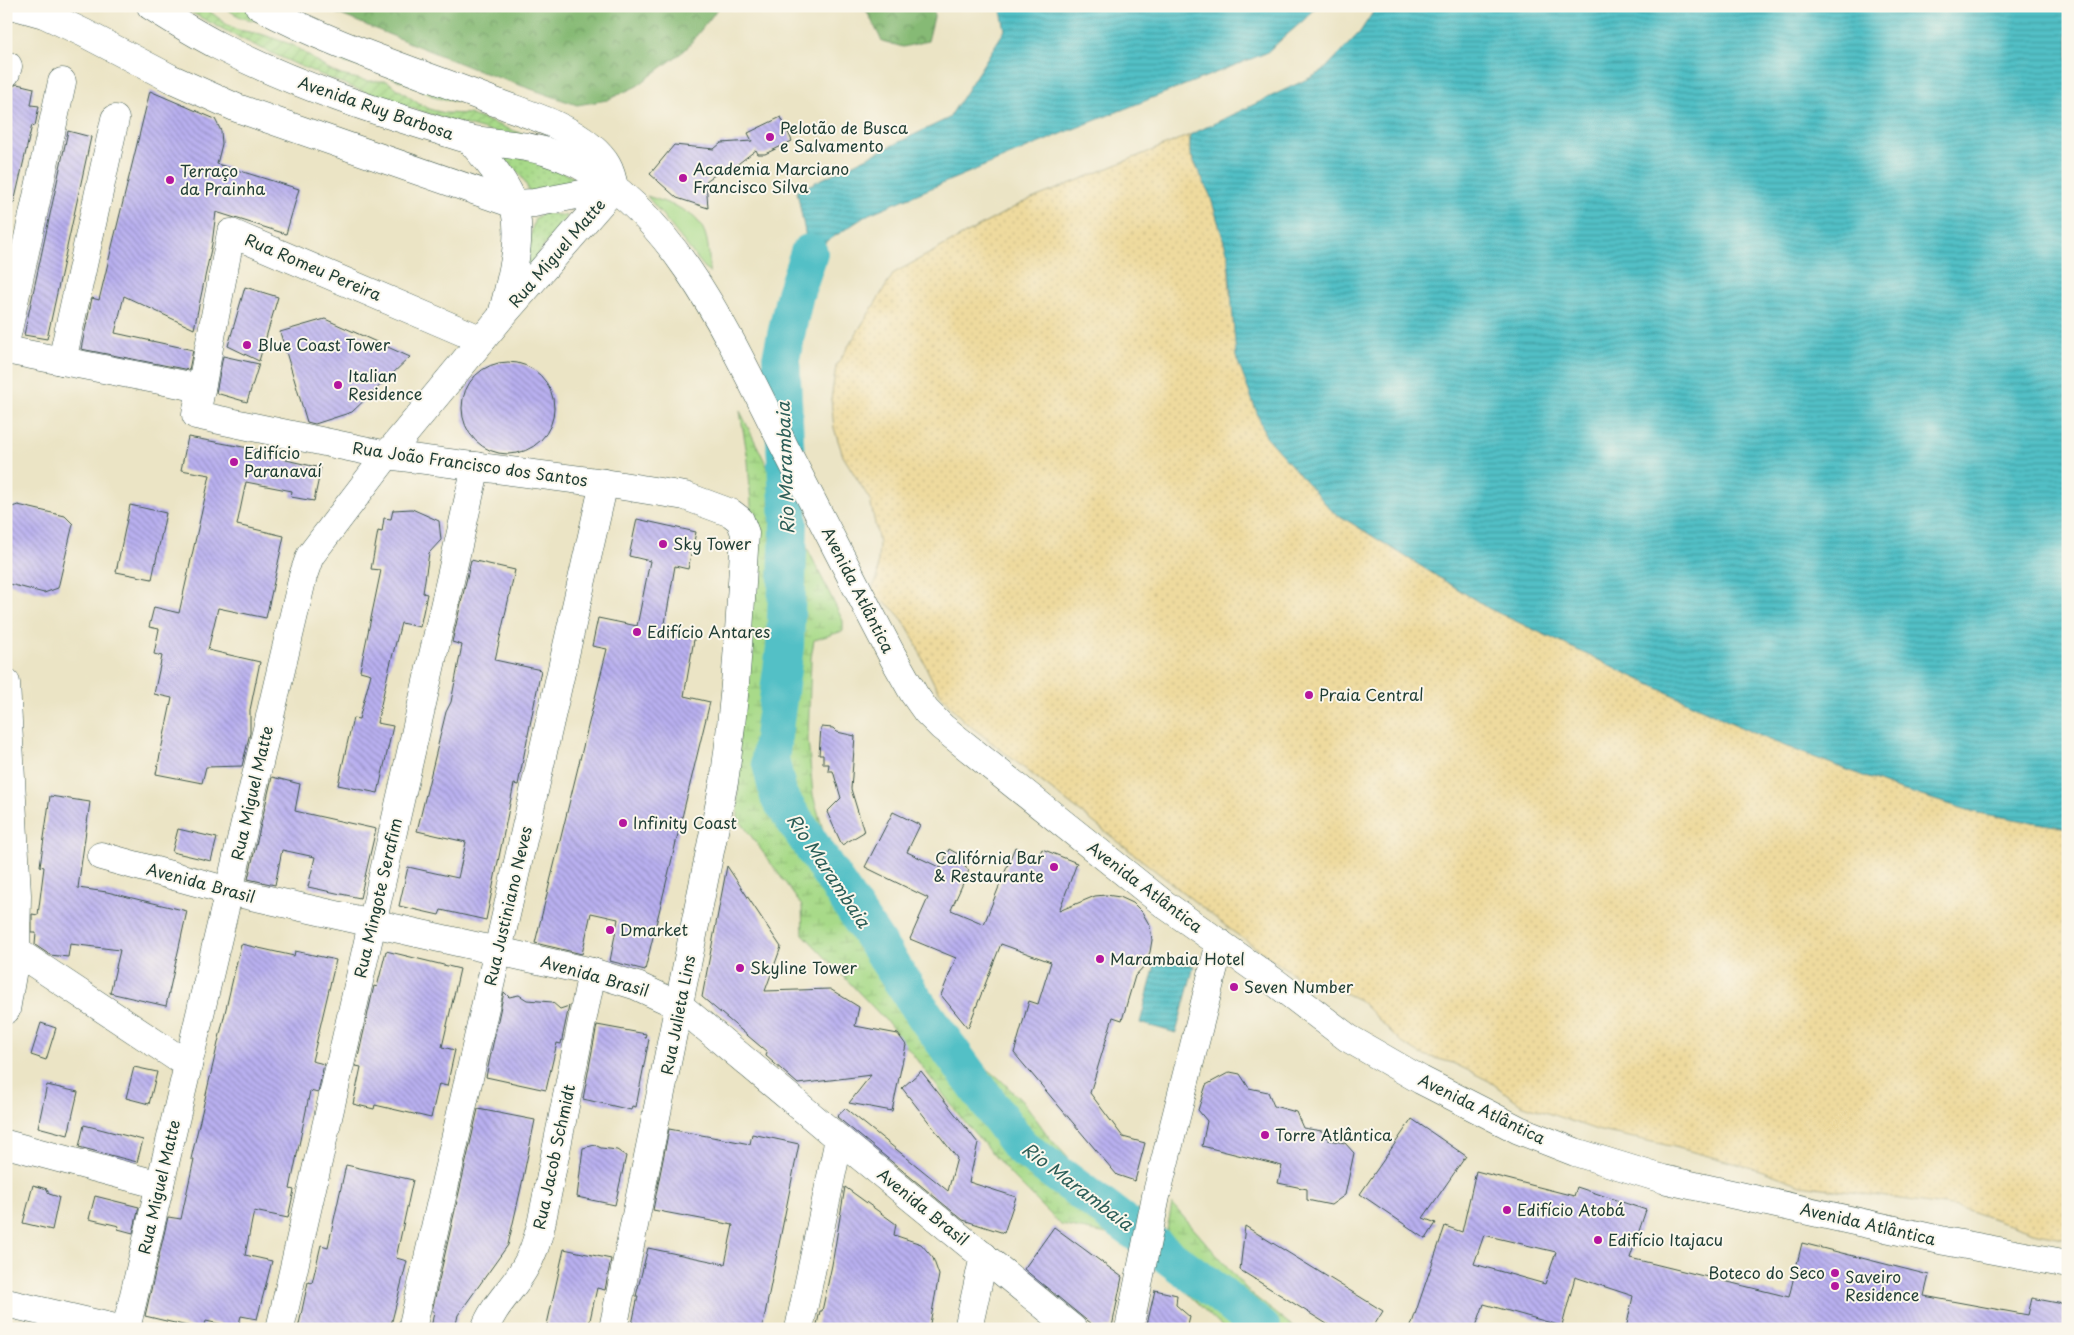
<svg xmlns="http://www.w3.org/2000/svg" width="2074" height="1335" font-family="'Playpen Sans',sans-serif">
<defs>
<pattern id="grass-dots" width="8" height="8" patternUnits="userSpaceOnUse" patternTransform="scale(1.25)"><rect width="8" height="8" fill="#a8da89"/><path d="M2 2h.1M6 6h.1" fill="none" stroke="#90bc77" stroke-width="1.8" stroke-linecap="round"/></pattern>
<pattern id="forest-crowns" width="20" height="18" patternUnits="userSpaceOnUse" patternTransform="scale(1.25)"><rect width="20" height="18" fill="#86ba75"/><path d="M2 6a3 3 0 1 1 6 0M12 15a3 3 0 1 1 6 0" fill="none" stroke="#6d9861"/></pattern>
<pattern id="wetland-marsh" width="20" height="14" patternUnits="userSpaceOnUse" patternTransform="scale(1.25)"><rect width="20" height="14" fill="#a8da89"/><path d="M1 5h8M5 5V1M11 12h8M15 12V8" fill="none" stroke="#90bc77"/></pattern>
<pattern id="sand-dots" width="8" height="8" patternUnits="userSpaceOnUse" patternTransform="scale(1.25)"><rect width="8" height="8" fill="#eeda9e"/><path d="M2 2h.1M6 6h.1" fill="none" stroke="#ccbc89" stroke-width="1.8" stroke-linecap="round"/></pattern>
<pattern id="garden-furrows" width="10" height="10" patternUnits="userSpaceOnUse" patternTransform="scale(1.25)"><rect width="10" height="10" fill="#a8da89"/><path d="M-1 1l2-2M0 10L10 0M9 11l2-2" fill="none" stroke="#90bc77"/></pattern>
<pattern id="water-rules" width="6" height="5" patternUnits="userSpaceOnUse" patternTransform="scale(1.25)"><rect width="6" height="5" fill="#52c0c6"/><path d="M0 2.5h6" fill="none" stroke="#439da2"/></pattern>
<pattern id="building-back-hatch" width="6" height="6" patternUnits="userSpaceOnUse" patternTransform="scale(1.25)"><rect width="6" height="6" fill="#b9b0f0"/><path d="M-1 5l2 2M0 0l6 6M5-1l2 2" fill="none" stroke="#9690c3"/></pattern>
</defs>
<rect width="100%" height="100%" fill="#fbf7ec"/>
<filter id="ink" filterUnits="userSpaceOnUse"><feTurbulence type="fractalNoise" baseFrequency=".02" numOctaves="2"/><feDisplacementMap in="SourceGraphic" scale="10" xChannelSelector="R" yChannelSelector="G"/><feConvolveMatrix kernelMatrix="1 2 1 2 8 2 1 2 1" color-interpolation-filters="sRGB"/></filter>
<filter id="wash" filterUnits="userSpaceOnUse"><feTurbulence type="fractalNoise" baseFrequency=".0096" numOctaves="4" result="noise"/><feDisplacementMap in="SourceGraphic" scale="20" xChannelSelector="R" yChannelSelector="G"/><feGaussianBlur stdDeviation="1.12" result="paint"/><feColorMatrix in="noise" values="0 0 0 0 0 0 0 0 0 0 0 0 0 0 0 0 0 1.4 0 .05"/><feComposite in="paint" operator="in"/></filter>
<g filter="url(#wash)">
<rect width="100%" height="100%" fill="#ebe4c5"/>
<g fill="url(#grass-dots)" stroke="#648c5e">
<path d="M 498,153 L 542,162 L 583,182 L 529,192 C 524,175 511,165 498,153 Z"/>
<path d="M 544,213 L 567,216 L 519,279 L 535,218 Z"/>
</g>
<g fill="url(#forest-crowns)" stroke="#527c54">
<path d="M 319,6 L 720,6 L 685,50 L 637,86 L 607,100 L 577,105 L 479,71 Z"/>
<path d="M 864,6 L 934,6 L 934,17 L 928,41 L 903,47 L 882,41 Z"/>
</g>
<g fill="url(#wetland-marsh)" stroke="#648c5e">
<path d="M 740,411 L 843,621 L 843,631 L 814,640 L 811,658 L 808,740 L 813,795 L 827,844 L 842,885 L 882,939 L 910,972 L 963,1049 L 1001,1080 L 1026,1105 L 1049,1137 L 1099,1192 L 1125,1205 L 1122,1237 L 1061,1225 L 1013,1177 L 963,1120 L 890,1025 L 803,934 L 802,906 L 738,818 L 738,753 L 752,520 L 748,460 Z"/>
<path d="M 1172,1204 L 1250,1293 L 1296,1329 L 1224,1329 L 1160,1267 Z"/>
</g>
<path fill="url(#sand-dots)" stroke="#868c69" d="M 1190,135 L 1190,154 L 1210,195 L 1228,255 L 1230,294 L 1332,511 L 1490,609 L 1764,738 L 1892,787 L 1978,813 L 2068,828 L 2068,1239 L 2033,1232 L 1958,1207 L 1801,1185 L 1763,1171 L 1675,1147 L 1597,1130 L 1521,1104 L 1489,1081 L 1453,1063 L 1420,1054 L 1402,1043 L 1359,1000 L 1340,991 L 1297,977 L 1231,930 L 964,721 C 954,710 942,698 935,685 C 914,647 913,615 870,593 L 877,579 L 879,543 L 870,500 L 843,456 L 834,428 L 831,400 L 836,366 L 894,273 L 1022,203 Z"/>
<path fill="#a8da89" stroke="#648c5e" d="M 647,196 C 695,212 711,218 709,273 Z"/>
<g fill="url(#garden-furrows)" stroke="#648c5e">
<path d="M 180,6 L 203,6 L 226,24 L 238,30 L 261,34 L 293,45 L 329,70 L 341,75 L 367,81 L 387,81 L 419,104 L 432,110 L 445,113 L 469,114 L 555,146 C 524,142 494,132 463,124 C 364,96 270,57 180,6 Z"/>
<path d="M 221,6 L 248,6 L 458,102 L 436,98 L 416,87 L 367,68 L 345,63 L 263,22 L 242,18 Z"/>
</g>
<g fill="url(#water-rules)" stroke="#387e7d">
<path d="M 1000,6 L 1316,6 L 1305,19 L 1266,53 L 1066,132 L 869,214 L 809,253 L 797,191 L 949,118 L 1005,30 Z"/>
<path d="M 1377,6 L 2068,6 L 2068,828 L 1978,813 L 1892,787 L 1764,738 L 1490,609 L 1332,511 L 1266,437 L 1236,357 L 1228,255 L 1210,195 L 1190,153 L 1190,135 L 1322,72 L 1360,32 Z"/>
<path d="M 1157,957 L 1194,966 L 1176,1033 L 1140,1023 Z"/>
</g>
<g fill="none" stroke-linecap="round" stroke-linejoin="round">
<path stroke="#52c0c6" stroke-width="38" d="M 809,253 L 795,294 L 781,358 L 789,523 L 785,647 L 770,759 L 779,797 L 926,1017 L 1020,1146 L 1221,1295 L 1262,1329"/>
</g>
<g id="blocks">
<g fill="url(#building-back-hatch)" fill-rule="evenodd">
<path d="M 17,84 L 34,88 L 31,105 L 39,106 L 35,126 L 32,125 L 14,203 L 6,203 L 6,120 L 11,87 Z"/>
<path d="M 150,91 L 215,119 L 221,131 L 222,144 L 217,164 L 299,189 L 286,234 L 216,212 L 212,244 L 194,329 L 124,296 L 115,333 L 193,350 L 189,370 L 81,349 L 92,298 L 99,300 Z"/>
<path d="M 781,117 L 792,141 L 765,154 L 758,154 L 756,150 L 730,170 L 722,170 L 706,181 L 708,208 L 677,198 L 650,174 L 674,145 L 714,149 L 721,143 L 752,141 L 748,133 Z"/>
<path d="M 68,131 L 91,137 L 47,339 L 24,335 Z"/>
<path d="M 245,287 L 278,297 L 259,361 L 228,346 Z"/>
<path d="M 325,319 L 410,357 L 352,412 L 315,424 L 307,422 L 280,332 Z"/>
<path d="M 223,356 L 259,364 L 247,402 L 216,393 Z"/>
<circle cx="508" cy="408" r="46"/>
<path d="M 188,437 L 287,455 L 286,460 L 321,468 L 314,501 L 291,497 L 292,491 L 246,482 L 237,525 L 284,536 L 266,618 L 218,608 L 208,650 L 260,662 L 250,710 L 250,733 L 242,766 L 206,767 L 202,783 L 156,774 L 172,698 L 154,694 L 162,656 L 154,654 L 159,629 L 149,627 L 154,607 L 179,613 L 210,475 L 181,470 Z"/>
<path d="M 18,505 L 65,516 L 73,524 L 58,588 L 44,593 L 6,583 L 6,509 Z"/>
<path d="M 130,505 L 166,513 L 152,579 L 116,572 Z"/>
<path d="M 412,509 L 439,521 L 441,540 L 429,553 L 423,593 L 427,594 L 420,627 L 401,623 L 388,673 L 377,723 L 393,726 L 378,793 L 338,785 L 353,718 L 359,719 L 371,674 L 360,671 L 381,570 L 371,569 L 378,531 L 382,532 L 384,518 L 391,519 L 393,510 Z"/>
<path d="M 637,519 L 696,532 L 688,569 L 675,566 L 664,629 L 695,634 L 684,696 L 710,702 L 645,970 L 610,961 L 618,919 L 591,913 L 582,954 L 535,943 L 607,649 L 592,646 L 598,618 L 637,626 L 650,561 L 629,556 Z"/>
<path d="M 471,560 L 515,570 L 495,660 L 541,670 L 518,785 L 514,784 L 486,920 L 441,910 L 439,915 L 399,906 L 408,867 L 458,878 L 466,842 L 417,831 L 446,712 L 451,702 L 462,645 L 452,642 Z"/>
<path d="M 821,727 L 833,728 L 837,732 L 855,736 L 851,789 L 864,832 L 842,845 L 827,812 L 841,798 L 833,771 L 828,771 L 829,764 L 823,764 L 823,755 L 819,755 Z"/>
<path d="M 272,777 L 300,784 L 295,811 L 376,829 L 360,898 L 308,887 L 315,857 L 282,850 L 275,885 L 248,879 Z"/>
<path d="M 50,796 L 90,802 L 78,888 L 107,892 L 187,911 L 166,1006 L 110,993 L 120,950 L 70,944 L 68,957 L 50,955 L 35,945 L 36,933 L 32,933 L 32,914 L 38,915 L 44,867 L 40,866 Z"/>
<path d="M 893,812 L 920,825 L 907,852 L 941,868 L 949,849 L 960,855 L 965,867 L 969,870 L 951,910 L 984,924 L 1015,847 L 1038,857 L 1042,849 L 1077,863 L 1059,911 L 1095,896 L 1106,895 L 1120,897 L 1133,903 L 1142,912 L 1150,926 L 1152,940 L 1150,952 L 1144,966 L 1135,976 L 1122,1020 L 1113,1017 L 1090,1093 L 1123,1137 L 1145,1143 L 1135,1181 L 1117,1175 L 1014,1053 L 1029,1001 L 1038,1004 L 1051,962 L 1001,944 L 968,1028 L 941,995 L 956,958 L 910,939 L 928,898 L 865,867 Z"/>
<path d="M 178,829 L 217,838 L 211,861 L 172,852 Z"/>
<path d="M 727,866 L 781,947 L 765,991 L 830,989 L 859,1007 L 855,1026 L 898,1034 L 906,1045 L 892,1111 L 849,1103 L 871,1075 L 798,1084 L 766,1056 L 767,1052 L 702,997 Z"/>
<path d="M 241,944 L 294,956 L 295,951 L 336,960 L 312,1061 L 324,1064 L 318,1093 L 310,1091 L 290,1189 L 294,1190 L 288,1218 L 254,1211 L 245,1255 L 272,1261 L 257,1319 L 241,1316 L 238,1328 L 206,1321 L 204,1329 L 200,1329 L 145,1316 L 168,1217 L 181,1219 L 194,1159 L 191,1159 Z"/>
<path d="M 386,951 L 460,969 L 442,1047 L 455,1050 L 447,1086 L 439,1084 L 431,1118 L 375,1105 L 374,1109 L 353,1104 L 361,1067 L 356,1066 L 374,986 L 377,987 Z"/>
<path d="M 504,992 L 509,997 L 519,995 L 527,1000 L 552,1002 L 560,1009 L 569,1006 L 561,1044 L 557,1043 L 546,1090 L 486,1077 Z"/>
<path d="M 41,1023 L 56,1028 L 46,1060 L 31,1055 Z"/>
<path d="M 597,1025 L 646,1034 L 645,1038 L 649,1039 L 636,1107 L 632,1106 L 631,1110 L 583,1099 Z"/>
<path d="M 134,1067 L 157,1072 L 149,1104 L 126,1098 Z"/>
<path d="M 921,1071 L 978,1143 L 969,1182 L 1016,1197 L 1004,1233 L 963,1220 L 837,1117 L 845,1108 L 948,1191 L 957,1158 L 902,1088 Z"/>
<path d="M 1230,1072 L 1240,1074 L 1249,1088 L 1268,1092 L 1274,1106 L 1296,1112 L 1303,1128 L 1322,1131 L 1328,1140 L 1345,1143 L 1354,1153 L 1345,1195 L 1331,1205 L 1307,1200 L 1307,1189 L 1278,1183 L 1282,1166 L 1202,1146 L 1207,1121 L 1198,1110 L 1206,1085 Z"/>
<path d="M 47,1085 L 78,1092 L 68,1135 L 38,1127 Z"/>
<path d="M 478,1109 L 535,1120 L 521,1188 L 508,1245 L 458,1315 L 455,1329 L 431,1329 L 434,1311 L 432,1311 Z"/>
<path d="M 1412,1119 L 1466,1156 L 1423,1218 L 1436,1223 L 1426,1239 L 1360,1194 Z"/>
<path d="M 84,1125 L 143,1140 L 137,1162 L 79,1147 Z"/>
<path d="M 669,1129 L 750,1144 L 752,1134 L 799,1144 L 762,1329 L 631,1329 L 638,1296 L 636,1296 L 648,1248 L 725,1264 L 733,1225 L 653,1210 Z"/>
<path d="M 595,1145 L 601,1148 L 617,1150 L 626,1156 L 615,1205 L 577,1197 L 583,1148 Z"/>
<path d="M 346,1165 L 413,1180 L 396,1258 L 407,1261 L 390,1329 L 298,1329 L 308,1282 L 312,1283 L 321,1245 L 328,1247 Z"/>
<path d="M 1476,1171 L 1574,1196 L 1577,1187 L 1646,1210 L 1630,1258 L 1789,1297 L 1802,1243 L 1929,1275 L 1924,1296 L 2028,1315 L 2032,1298 L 2068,1305 L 2068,1329 L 1626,1329 L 1633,1296 L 1575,1277 L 1562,1326 L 1484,1304 L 1475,1329 L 1410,1329 L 1445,1226 L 1462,1232 ZM 1484,1235 L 1556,1252 L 1545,1284 L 1474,1264 Z"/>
<path d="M 33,1185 L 47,1189 L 49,1194 L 59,1197 L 52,1230 L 23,1223 Z"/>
<path d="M 845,1187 L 896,1224 L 894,1235 L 921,1244 L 933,1258 L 939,1275 L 929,1329 L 816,1329 L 820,1311 L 822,1311 L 832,1265 Z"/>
<path d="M 95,1196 L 139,1207 L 133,1233 L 118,1229 L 119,1226 L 89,1219 Z"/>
<path d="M 1245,1226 L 1383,1311 L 1372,1329 L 1335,1329 L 1240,1270 Z"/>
<path d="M 1054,1227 L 1122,1277 L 1112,1327 L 1097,1329 L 1024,1269 Z"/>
<path d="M 564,1249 L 611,1259 L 605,1290 L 597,1288 L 588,1329 L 546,1329 Z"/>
<path d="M 1155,1290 L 1177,1295 L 1176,1305 L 1190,1317 L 1187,1329 L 1146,1329 Z"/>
</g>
</g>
</g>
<g filter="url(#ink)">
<use href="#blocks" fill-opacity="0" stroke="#3e564a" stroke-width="1"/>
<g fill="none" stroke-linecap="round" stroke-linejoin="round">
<g stroke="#3e564a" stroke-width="29">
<g id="minor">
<path d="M 15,6 L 44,14 L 84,33 L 170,78 L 237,108 L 514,204"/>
<path d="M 259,6 C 333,46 416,71 495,102 C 527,114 564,124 591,147 C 606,160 611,169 614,188"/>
<path d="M 6,73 L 8,66"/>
<path d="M 6,339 L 62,82"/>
<path d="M 482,340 L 231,233 L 196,415 L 387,455 L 604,483 L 685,496 L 731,513 L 740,520 L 745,533 C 740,616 736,699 724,782 L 613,1329"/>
<path d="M 6,350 L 201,388"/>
<path d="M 62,361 L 115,119"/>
<path d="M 6,683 L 17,895 L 16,951 L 6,1010"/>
<path d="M 101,856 L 229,891"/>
<path d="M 16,951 L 188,1065"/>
<path d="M 6,1144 L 160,1185"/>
<path d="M 6,1303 L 119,1329"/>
<path d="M 280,1329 L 476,466"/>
<path d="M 412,1329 L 604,483"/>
<path d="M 485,1329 C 493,1306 512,1290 524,1269 C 533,1255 537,1241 541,1225 L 592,972"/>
<path d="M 799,1329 L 839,1139"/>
<path d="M 968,1329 L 984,1256"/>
<path d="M 1129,1329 L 1156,1196 L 1220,943"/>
</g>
</g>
<g stroke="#3e564a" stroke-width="29">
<g id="major">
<path d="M 151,6 C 173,20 196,34 219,46 C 296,86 378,112 461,137 C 477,142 495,142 513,145 C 534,147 559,155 578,164 C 679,217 735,350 784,446 C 820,516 856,587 893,657 L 914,694 L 926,711 L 942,727 L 1164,904 L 1276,983 L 1348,1038 L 1421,1080 L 1519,1130 L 1575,1152 L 1663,1179 L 1945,1241 L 2068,1264"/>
<path d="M 470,140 C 484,157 499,173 509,193 C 527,228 512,275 503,311"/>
<path d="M 514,204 L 534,203 L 614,188"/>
<path d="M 229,891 L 592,972 L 637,986 L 680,1006 L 839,1139 L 1073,1329"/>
<path d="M 126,1329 L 303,576 L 310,556 L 387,455 L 501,317 L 614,188"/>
</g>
</g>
<use href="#minor" stroke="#fff" stroke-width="28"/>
<use href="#major" stroke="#fff" stroke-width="28"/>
</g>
</g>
<g fill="#b5179e" stroke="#fbf7ec" stroke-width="2">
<circle cx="770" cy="137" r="5"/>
<circle cx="683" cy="178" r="5"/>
<circle cx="170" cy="180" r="5"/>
<circle cx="247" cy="345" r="5"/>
<circle cx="338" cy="385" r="5"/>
<circle cx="234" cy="462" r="5"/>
<circle cx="663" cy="544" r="5"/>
<circle cx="637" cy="632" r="5"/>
<circle cx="1309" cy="695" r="5"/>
<circle cx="623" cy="823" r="5"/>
<circle cx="1054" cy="867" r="5"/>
<circle cx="610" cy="930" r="5"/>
<circle cx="1100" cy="959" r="5"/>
<circle cx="740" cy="968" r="5"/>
<circle cx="1234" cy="987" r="5"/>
<circle cx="1265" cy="1135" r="5"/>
<circle cx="1507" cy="1210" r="5"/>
<circle cx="1598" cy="1240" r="5"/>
<circle cx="1835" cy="1273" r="5"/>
<circle cx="1835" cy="1286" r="5"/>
</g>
<g text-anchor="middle" stroke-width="4" stroke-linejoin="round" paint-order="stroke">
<g font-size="16" fill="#1f3d34" stroke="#fbf7ec">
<text transform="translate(376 108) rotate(19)" y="6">Avenida Ruy Barbosa</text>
<text transform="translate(557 253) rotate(-49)" y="6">Rua Miguel Matte</text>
<text transform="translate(313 267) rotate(23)" y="6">Rua Romeu Pereira</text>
<text transform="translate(470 464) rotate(8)" y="6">Rua João Francisco dos Santos</text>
<text transform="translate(858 590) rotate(63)" y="6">Avenida Atlântica</text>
<text transform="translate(252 793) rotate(-77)" y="6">Rua Miguel Matte</text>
<text transform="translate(201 883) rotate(15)" y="6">Avenida Brasil</text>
<text transform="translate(1145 887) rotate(37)" y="6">Avenida Atlântica</text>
<text transform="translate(378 898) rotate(-77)" y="6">Rua Mingote Serafim</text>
<text transform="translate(508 906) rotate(-77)" y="6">Rua Justiniano Neves</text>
<text transform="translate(595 976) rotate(16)" y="6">Avenida Brasil</text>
<text transform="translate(678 1015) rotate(-79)" y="6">Rua Julieta Lins</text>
<text transform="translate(1482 1109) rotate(26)" y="6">Avenida Atlântica</text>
<text transform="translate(554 1157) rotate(-78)" y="6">Rua Jacob Schmidt</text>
<text transform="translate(159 1187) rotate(-77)" y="6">Rua Miguel Matte</text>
<text transform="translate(923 1207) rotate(39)" y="6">Avenida Brasil</text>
<text transform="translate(1868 1224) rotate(13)" y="6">Avenida Atlântica</text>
</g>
<g font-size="16" fill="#1f3d34" stroke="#fbf7ec" text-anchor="start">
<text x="780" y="134">Pelotão de Busca<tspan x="780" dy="18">e Salvamento</tspan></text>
<text x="693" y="175">Academia Marciano<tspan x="693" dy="18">Francisco Silva</tspan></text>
<text x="180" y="177">Terraço<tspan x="180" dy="18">da Prainha</tspan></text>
<text x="257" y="351">Blue Coast Tower</text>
<text x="348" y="382">Italian<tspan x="348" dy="18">Residence</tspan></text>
<text x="244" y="459">Edifício<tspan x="244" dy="18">Paranavaí</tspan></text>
<text x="673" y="550">Sky Tower</text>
<text x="647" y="638">Edifício Antares</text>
<text x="1319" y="701">Praia Central</text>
<text x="633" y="829">Infinity Coast</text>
<text x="1044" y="864" text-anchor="end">Califórnia Bar<tspan x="1044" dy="18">&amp; Restaurante</tspan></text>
<text x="620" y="936">Dmarket</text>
<text x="1110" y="965">Marambaia Hotel</text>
<text x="750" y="974">Skyline Tower</text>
<text x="1244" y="993">Seven Number</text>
<text x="1275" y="1141">Torre Atlântica</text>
<text x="1517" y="1216">Edifício Atobá</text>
<text x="1608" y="1246">Edifício Itajacu</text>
<text x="1825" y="1279" text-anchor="end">Boteco do Seco</text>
<text x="1845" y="1283">Saveiro<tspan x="1845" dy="18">Residence</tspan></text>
</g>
<g font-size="18" font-style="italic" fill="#2c5e58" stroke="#fbf7ec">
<text transform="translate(786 468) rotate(-92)" y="6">Rio Marambaia</text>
<text transform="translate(828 871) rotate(56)" y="6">Rio Marambaia</text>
<text transform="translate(1077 1187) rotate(37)" y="6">Rio Marambaia</text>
</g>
</g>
<rect width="2074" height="1335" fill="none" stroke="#fbf7ec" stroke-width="25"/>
</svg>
